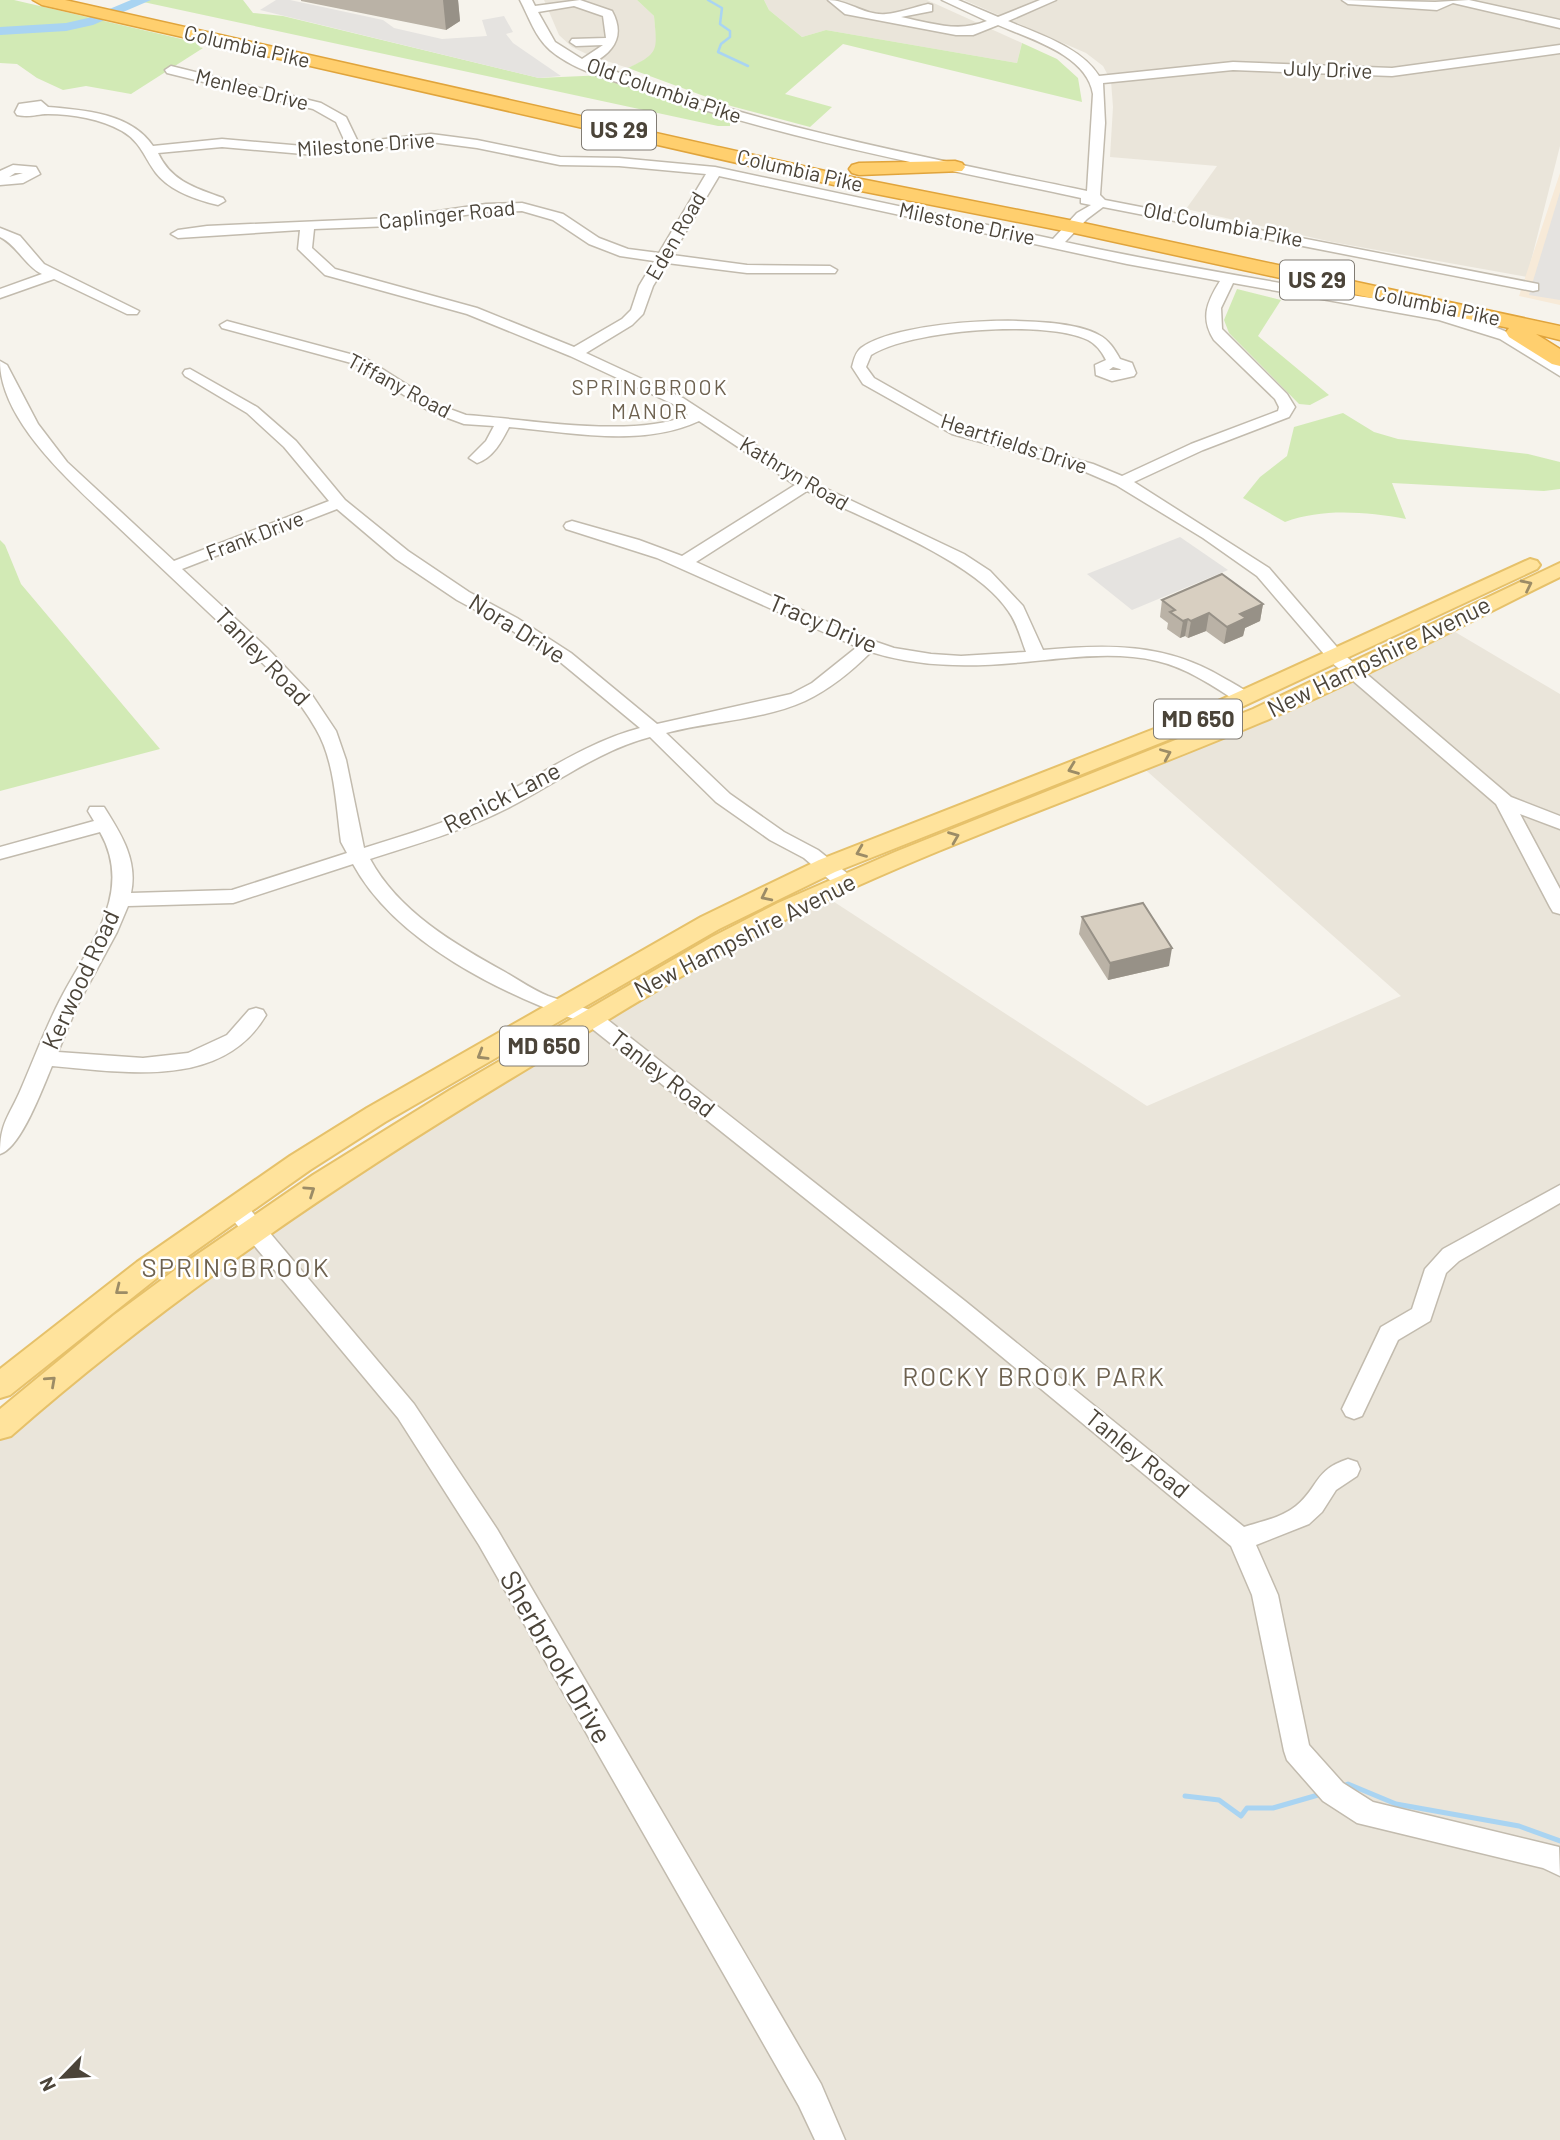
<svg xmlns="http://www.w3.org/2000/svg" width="1560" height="2140" font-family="Barlow,sans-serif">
<rect width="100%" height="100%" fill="#f6f3ec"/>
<g fill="#eae5da">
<path d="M 544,0 L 637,0 L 654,16 L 657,47 L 652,57 L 628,68 L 591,56 L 572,47 L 559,35 Z"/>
<path d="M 764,0 L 927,0 L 1022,43 L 1017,63 L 826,30 L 802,37 L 769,10 Z"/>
<path d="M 964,0 L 1560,0 L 1560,146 L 1527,277 L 1332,242 L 1186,209 L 1217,166 L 1110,157 L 1113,107 L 1111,81 L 1103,66 L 1086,53 Z"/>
<path d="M 1445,626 L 1560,694 L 1560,2140 L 0,2140 L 0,1427 L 326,1180 L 822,894 L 1147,1106 L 1401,996 L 1140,765 Z"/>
</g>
<path fill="#f7ead8" d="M 1560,173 L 1560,305 L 1519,296 Z"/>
<g fill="#d2eab5">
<path d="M 0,0 L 14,0 L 203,44 L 199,47 L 203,48 L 131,94 L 86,86 L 63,90 L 37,78 L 17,64 L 0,63 Z"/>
<path d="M 134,0 L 243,0 L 253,13 L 283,16 L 539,78 L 605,75 L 718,115 L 730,123 L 730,126 L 718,126 Z"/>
<path d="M 637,0 L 764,0 L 769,10 L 802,37 L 826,30 L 1017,63 L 1022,43 L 1057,59 L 1078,78 L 1082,102 L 843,44 L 785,94 L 832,107 L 810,127 L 731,106 L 628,68 C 660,53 657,50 654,16 Z"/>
<path d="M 1237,289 L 1281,300 L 1258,336 L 1329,395 L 1310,405 L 1299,404 L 1229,333 L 1224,320 Z"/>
<path d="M 1343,413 L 1374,432 L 1398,439 L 1528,454 L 1560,462 L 1560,489 L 1544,491 L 1392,483 L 1406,519 C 1366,512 1323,508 1285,522 L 1243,498 L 1260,477 L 1287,456 L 1294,427 Z"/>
<path d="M 0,540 L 5,545 L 21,584 L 160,749 L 0,791 Z"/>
</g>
<g fill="#e5e3e0">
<path d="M 276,0 L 290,0 L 383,20 L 394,28 L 442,39 L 487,36 L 482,20 L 504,16 L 513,32 L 506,34 L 513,43 L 561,76 L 539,78 L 260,10 Z"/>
<path d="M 1560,192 L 1560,300 L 1529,295 L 1533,281 Z"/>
<path d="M 1180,537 L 1228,570 L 1132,610 L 1087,574 Z"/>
</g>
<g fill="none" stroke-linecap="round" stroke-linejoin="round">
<path stroke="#a9d4f2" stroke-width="2.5" d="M 708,0 L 722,8 L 720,24 L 730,31 L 730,37 L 721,44 L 718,52 L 748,66"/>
<g stroke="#a9d4f2" stroke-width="5">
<path d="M 1341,1787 L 1348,1784 L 1396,1804 L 1519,1826 L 1560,1841"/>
<path d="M 1185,1796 L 1219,1800 L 1241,1816 L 1247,1808 L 1273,1808 L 1318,1795"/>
</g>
<path fill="#a9d4f2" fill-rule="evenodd" d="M 131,0 L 151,0 L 93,25 L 66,31 L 0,35 L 0,27 L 66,23 L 88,18 Z"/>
<g stroke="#c2bbae" stroke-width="3">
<g id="minor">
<path d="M 520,0 L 532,0 L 535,6 L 580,0 L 612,11 C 625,35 615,51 593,63 C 752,125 920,156 1087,191 L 1093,94 C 1087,55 1030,39 998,25 L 973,35 L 956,35 L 845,14 L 828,0 C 848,0 865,16 886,14 C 898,13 915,7 928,4 L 932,5 L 932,11 L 901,17 C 930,23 959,33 987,21 L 942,0 L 958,0 L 998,17 L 1040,0 L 1056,0 L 1008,21 C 1038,34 1081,47 1099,76 L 1233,62 L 1392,68 L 1560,45 L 1560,53 L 1392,76 L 1233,70 L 1103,83 L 1105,123 L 1100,195 L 1105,200 L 1533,283 L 1538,284 L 1538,290 L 1533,291 L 1103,207 L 1087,219 L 1065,242 C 1146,260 1226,273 1307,288 C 1388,302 1495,309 1560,364 L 1560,376 L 1500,339 L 1439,320 L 1233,283 L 1221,308 L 1222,329 L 1287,394 L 1295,407 L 1289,417 L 1203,450 L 1134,482 L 1269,568 L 1342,653 L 1511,797 L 1560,816 L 1560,829 L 1520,814 L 1560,889 L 1560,914 L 1553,912 L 1550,907 L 1496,804 L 1330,661 L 1257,576 L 1203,538 L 1116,485 L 1081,470 L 952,434 L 863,384 L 852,367 C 854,360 855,353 861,348 C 899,319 1058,311 1099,335 C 1109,340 1115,350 1120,359 L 1132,363 L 1136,373 L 1134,376 L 1112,381 L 1096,375 L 1095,365 L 1106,360 C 1102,352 1096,344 1088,340 C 1045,319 910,330 871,355 L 866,367 L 874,378 L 962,428 L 1093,464 L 1122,476 L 1191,444 L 1278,411 L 1279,407 L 1275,399 L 1214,340 C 1200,318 1207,302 1220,281 L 1127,264 L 719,176 L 672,255 L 747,265 L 830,266 L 837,270 L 835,273 L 747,273 L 667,263 L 653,286 L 643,314 L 632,325 L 586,353 L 683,398 L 812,482 L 964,554 L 990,571 L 1023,606 L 1043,650 C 1107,644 1165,643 1222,677 C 1232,683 1246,689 1253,698 L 1244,703 L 1238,702 C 1213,686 1187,668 1157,661 C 1115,651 1068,658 1025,662 C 972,667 922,668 871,652 C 852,671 830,689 805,701 C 763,720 711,721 666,733 L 730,794 L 784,832 L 818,850 L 853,878 L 856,883 L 853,888 L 839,888 L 804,858 L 770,840 L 716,802 L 650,737 C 597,751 554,785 506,809 C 463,831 416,844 370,859 C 398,911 454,944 505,972 C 519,980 533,990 548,996 C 565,1002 582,1007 599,1013 L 965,1301 L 1244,1527 C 1262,1521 1281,1518 1296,1506 C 1319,1487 1314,1470 1348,1459 L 1357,1462 L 1360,1469 L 1357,1476 L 1336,1490 L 1322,1512 L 1309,1524 L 1256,1545 L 1278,1595 L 1309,1745 L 1343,1783 L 1373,1802 L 1559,1847 L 1560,1876 L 1543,1868 L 1357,1823 L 1323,1801 L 1287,1760 L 1284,1751 L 1252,1595 L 1231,1546 L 949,1313 L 585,1023 C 504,995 396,943 353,864 L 233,903 L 128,906 L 117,932 L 77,1006 L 58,1052 L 143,1058 L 188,1053 L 227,1035 L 249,1010 L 256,1008 L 263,1010 L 266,1015 C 222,1090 124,1072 52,1066 C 43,1087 21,1148 0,1154 C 0,1122 9,1117 21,1089 C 34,1059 45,1029 60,1000 C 88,945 135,894 100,832 L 0,859 L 0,847 L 94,821 L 88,811 L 90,807 L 104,807 C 121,834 138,860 131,893 L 232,890 L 347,853 L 341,842 C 336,806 335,761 316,729 C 294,689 257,658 224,627 C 188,593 152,559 116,525 C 74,485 0,422 0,361 L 7,365 L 38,424 L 67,462 L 174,561 L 329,501 L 284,447 L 247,413 L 185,376 L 183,373 L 185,370 L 190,369 L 257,407 L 296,441 L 345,500 L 408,551 L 469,592 L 517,618 L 571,653 L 657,724 L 791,694 L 812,683 L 857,647 L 657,558 L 566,529 L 564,526 L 566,523 L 572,521 L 639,540 L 682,556 L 795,485 L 699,421 C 641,448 570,432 509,427 C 502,441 493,458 477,463 L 469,458 L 486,441 L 494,426 L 464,424 L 429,411 L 355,364 L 222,328 L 220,325 L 227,321 L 365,358 L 439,405 L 466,415 C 527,419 634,439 688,415 L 673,404 L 570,356 L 467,314 L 325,275 L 298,249 L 300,230 L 178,238 L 171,234 L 178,230 L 207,226 L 391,218 L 486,204 L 522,203 L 563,214 L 599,238 L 628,249 L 659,253 L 706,174 L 619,166 L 560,165 L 477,148 L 431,142 L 315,155 L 222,147 L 158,153 C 171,181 195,188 223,198 L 225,201 L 218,205 C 197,200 170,191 156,173 C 144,157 141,142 122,131 C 101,119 72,114 48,114 C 36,114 31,118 17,115 L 15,112 L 19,104 L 41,101 L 48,107 C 84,110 131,113 153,146 L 222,139 L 315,147 L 346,144 L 336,122 L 313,109 L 167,73 L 165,70 L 171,66 L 321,103 L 346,117 L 358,142 L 431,134 L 477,140 L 560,157 L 619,158 L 715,167 L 1053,239 L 1077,213 L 1091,205 L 1081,203 L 1081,198 C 937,167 792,141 652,93 C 619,82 577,73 550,50 C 535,37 529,17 520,0 ZM 574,6 L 603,16 L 606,38 L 572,39 L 570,42 L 576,46 L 603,45 L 582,59 L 555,42 L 538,12 ZM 522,211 L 553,220 L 589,244 L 620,256 L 654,261 L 639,286 L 631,310 L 622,319 L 574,347 L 477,308 L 335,269 L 312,248 L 314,229 L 391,226 L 486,212 ZM 1113,367 L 1120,369 L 1121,370 L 1109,370 ZM 807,491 C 863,519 976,560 1009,612 C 1017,623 1021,639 1026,652 L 961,656 L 931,654 L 894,648 L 859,636 L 696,562 ZM 337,509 L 396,559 L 457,600 L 505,626 L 559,661 L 640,728 C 587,742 542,774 495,799 C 454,821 408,834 364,848 L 346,760 L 336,731 L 312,695 L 267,648 L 182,569 Z"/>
<path d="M 1342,0 L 1435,2 L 1469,0 L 1560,20 L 1560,28 L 1453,3 L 1437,10 L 1348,4 Z"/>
<path d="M 13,165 L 36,167 L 40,174 L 23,183 L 0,185 L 0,171 ZM 15,173 L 23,173 L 9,177 Z"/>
<path d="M 0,228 L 20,236 L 44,264 L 139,311 L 137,314 L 127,314 L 54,279 L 0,298 L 0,289 L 42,274 C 25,266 18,246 0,237 Z"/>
<path d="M 1560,1185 L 1560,1203 L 1459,1261 L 1446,1273 L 1430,1321 L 1398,1340 L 1362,1416 L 1354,1419 L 1346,1416 L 1342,1409 L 1381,1327 L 1412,1309 L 1425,1269 L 1443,1249 Z"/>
<path d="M 235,1199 L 243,1201 L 414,1404 L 497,1529 L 821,2084 L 845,2140 L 815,2140 L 799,2106 L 479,1545 L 398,1418 L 227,1213 L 224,1207 L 227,1201 Z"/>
</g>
</g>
<g stroke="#e6c16a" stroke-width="4">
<g id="major">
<path d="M 1530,559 L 1537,561 L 1540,565 L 1537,569 L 1188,732 L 835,872 L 719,929 L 385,1122 L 310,1170 L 157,1278 L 10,1395 L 0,1398 L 0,1369 L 137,1262 L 290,1156 L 367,1108 L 701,917 L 819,860 L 1172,722 Z"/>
<path d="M 1560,563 L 1560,577 C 1461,625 1364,679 1262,722 C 1106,788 944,842 791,917 C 703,961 619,1013 535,1064 C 350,1175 173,1294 11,1436 L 0,1439 L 0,1409 L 114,1315 L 179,1267 L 313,1175 L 450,1090 L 712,937 L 778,903 L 895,852 L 1253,709 Z"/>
</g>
</g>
<g stroke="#e0a43c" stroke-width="3">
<g id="highway">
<path d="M 33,0 L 65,0 L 856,178 L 1074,221 L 1560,326 L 1560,340 L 1536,334 L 1560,349 L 1560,366 L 1552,364 L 1509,337 L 1506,332 L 1509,328 L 1074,233 L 856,190 L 42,5 Z"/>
<path d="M 955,161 L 962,163 L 965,167 L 962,171 L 859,175 L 852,173 L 849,169 L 852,165 L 859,163 Z"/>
</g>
</g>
<use href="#minor" fill="#fff" fill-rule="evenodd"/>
<use href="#major" fill="#ffe39c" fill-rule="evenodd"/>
<use href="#highway" fill="#ffcf6e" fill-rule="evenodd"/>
</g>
<g fill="#bab2a6">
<path d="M 301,0 L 458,0 L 460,21 L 446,30 L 301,1 Z"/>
<path d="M 1162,600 L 1263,604 L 1260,621 L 1245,628 L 1243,636 L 1224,644 L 1206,631 L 1188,638 L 1185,636 L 1180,638 L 1167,629 L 1168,623 L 1160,617 Z"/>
<path d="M 1082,917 L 1169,966 L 1108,980 L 1079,934 Z"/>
</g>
<g fill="#979187">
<path d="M 443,0 L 458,0 L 460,21 L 446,30 Z"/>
<path d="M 1263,604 L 1260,621 L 1245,628 L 1243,636 L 1224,644 L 1227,627 L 1240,614 Z"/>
<path d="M 1209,613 L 1206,631 L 1188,638 L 1191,621 Z"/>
<path d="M 1188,619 L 1185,636 L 1180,638 L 1183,621 Z"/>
<path d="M 1172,948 L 1169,966 L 1108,980 L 1110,963 Z"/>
</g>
<g fill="#d8cfc1" stroke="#979187" stroke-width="2">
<path d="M 1222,574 L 1263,604 L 1240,614 L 1246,618 L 1227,627 L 1209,613 L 1191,621 L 1188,619 L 1183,621 L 1170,612 L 1175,610 L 1162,600 Z"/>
<path d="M 1143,903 L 1172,948 L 1110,963 L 1082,917 Z"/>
</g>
<defs><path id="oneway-chevron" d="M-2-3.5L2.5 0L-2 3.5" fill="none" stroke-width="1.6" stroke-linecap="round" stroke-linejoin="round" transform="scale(1.75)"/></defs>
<g stroke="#9c8c66">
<use href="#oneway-chevron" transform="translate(1527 585) rotate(-26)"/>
<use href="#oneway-chevron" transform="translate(1166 754) rotate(-23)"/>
<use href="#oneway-chevron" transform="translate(1073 769) rotate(159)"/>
<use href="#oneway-chevron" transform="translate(954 837) rotate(-22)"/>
<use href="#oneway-chevron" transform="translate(861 852) rotate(158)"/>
<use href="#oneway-chevron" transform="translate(766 896) rotate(154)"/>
<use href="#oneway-chevron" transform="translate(482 1055) rotate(149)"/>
<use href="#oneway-chevron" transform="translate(310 1191) rotate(-34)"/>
<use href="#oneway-chevron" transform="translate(120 1290) rotate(142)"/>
<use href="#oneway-chevron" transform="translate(51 1381) rotate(-42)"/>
</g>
<g text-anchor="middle" stroke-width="5" stroke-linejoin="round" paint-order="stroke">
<g font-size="21" fill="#4b4439" stroke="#fff">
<text transform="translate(247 47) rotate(13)" y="7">Columbia Pike</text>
<text transform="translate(1328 70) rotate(2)" y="7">July Drive</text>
<text transform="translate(252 90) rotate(14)" y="7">Menlee Drive</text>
<text transform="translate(664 91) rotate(19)" y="7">Old Columbia Pike</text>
<text transform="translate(366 145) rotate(-4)" y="7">Milestone Drive</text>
<text transform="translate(800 171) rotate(13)" y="7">Columbia Pike</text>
<text transform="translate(447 215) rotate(-6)" y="7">Caplinger Road</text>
<text transform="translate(967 224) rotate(12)" y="7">Milestone Drive</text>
<text transform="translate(1223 225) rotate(11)" y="7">Old Columbia Pike</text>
<text transform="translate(676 236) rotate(-60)" y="7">Eden Road</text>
<text transform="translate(1437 306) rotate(12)" y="7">Columbia Pike</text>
<text transform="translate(399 386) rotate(28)" y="7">Tiffany Road</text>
<text transform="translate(1014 444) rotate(18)" y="7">Heartfields Drive</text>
<text transform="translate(794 474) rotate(31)" y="7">Kathryn Road</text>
<text transform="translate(255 536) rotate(-21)" y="7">Frank Drive</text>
</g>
<g font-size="21" letter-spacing="2" fill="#6e6250" stroke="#fff">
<text x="650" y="395">SPRINGBROOK<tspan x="650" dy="24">MANOR</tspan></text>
</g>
<g fill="#fff" stroke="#817c74" stroke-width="2">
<rect x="582" y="110.5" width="74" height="39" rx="5"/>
<rect x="1280" y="260.5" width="74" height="39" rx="5"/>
<rect x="1154" y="699.5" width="88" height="39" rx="5"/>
<rect x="500" y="1026.5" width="88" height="39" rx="5"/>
</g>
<g font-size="23" font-weight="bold" fill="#4b4439">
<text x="619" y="138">US 29</text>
<text x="1317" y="288">US 29</text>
<text x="1198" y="727">MD 650</text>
<text x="544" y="1054">MD 650</text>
</g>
<g font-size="24" fill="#4b4439" stroke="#fff">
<text transform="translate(823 624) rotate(23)" y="8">Tracy Drive</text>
<text transform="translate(517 629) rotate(32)" y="8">Nora Drive</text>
<text transform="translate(262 657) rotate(46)" y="8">Tanley Road</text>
<text transform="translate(1379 657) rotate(-26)" y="8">New Hampshire Avenue</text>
<text transform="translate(502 798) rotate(-27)" y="8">Renick Lane</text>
<text transform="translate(745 936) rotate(-27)" y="8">New Hampshire Avenue</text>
<text transform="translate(81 980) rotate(-65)" y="8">Kerwood Road</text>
<text transform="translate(662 1074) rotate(38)" y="8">Tanley Road</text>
<text transform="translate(1137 1454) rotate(39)" y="8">Tanley Road</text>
</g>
<g font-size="26" letter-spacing="2" fill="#6e6250" stroke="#fff">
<text x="236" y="1277">SPRINGBROOK</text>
<text x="1034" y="1386">ROCKY BROOK PARK</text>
</g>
<g font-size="28" fill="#4b4439" stroke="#fff">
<text transform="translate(556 1657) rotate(60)" y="10">Sherbrook Drive</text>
</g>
</g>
<g transform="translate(63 2077) rotate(245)" stroke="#ffffff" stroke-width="5" paint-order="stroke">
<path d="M0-5L12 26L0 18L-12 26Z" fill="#4b4439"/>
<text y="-10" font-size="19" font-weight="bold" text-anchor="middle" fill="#4b4439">N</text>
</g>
</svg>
